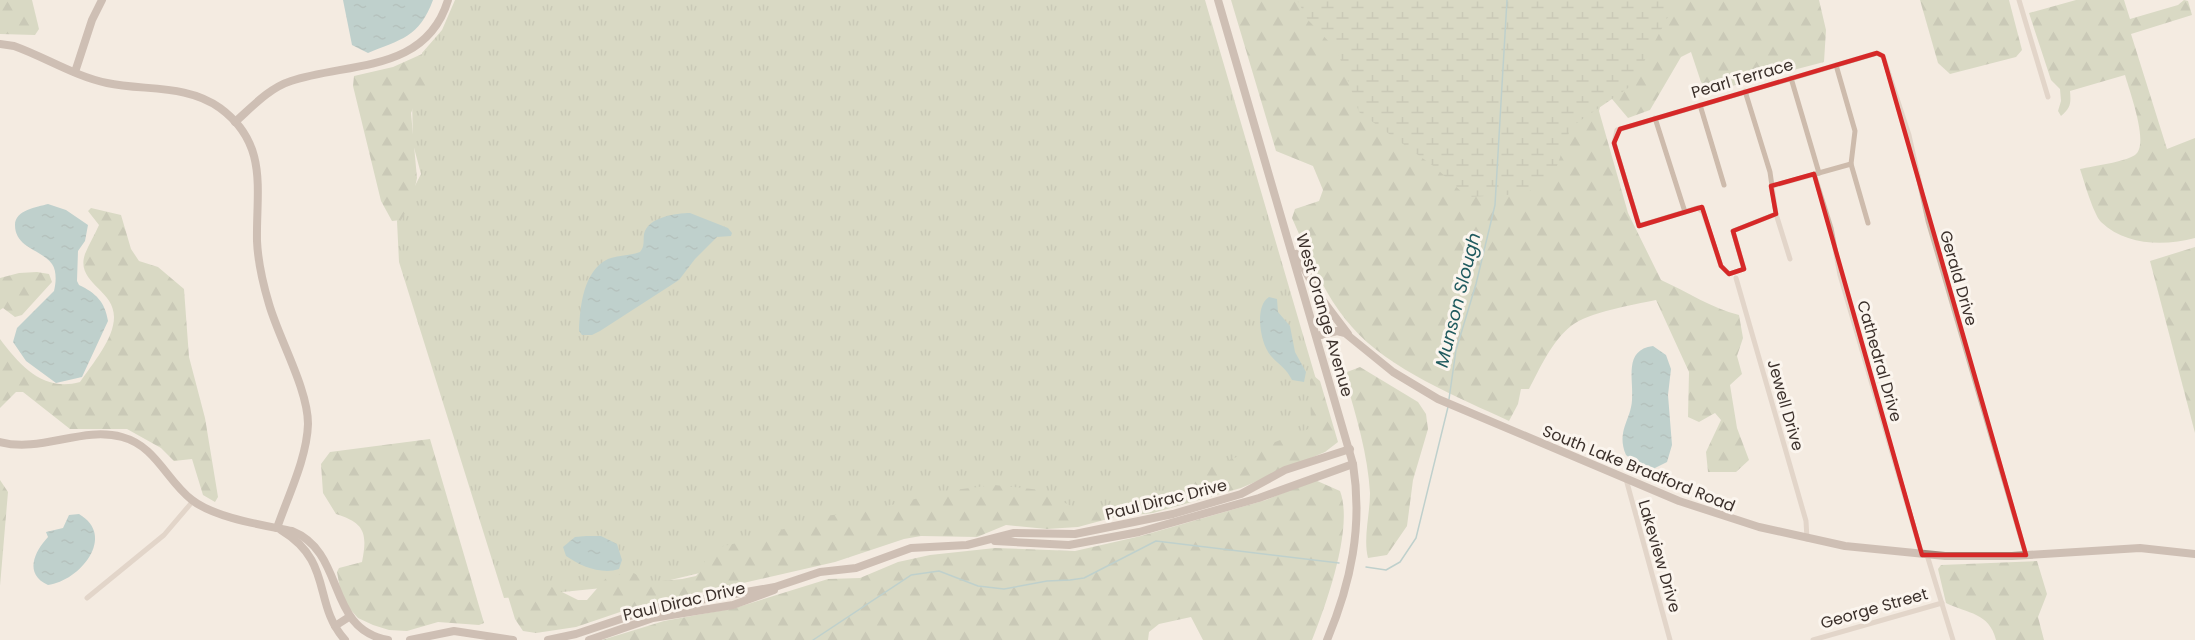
<svg xmlns="http://www.w3.org/2000/svg" width="2195" height="640" font-family="Poppins,sans-serif">
<defs>
<pattern id="grass-tufts" width="24" height="20" patternUnits="userSpaceOnUse" patternTransform="scale(1.5)"><rect width="24" height="20" fill="#b8c4a0"/><path d="M3 7l-1-3M5 7V3M7 7l1-3M15 17l-1-3M17 17v-4M19 17l1-3" fill="none" stroke="#97a083"/></pattern>
<pattern id="forest-firs" width="22" height="20" patternUnits="userSpaceOnUse" patternTransform="scale(1.5)"><rect width="22" height="20" fill="#b8c4a0"/><path d="M5 1l3.5 6h-7zM16 11l3.5 6h-7z" fill="#97a083"/></pattern>
<pattern id="wetland-marsh" width="20" height="14" patternUnits="userSpaceOnUse" patternTransform="scale(1.5)"><rect width="20" height="14" fill="#b8c4a0"/><path d="M1 5h8M5 5V1M11 12h8M15 12V8" fill="none" stroke="#97a083"/></pattern>
<pattern id="water-ripples" width="26" height="14" patternUnits="userSpaceOnUse" patternTransform="scale(1.5)"><rect width="26" height="14" fill="#7fb0b2"/><path d="M2 4q2-2 4 0t4 0M15 11q2-2 4 0t4 0" fill="none" stroke="#699091"/></pattern>
</defs>
<rect width="100%" height="100%" fill="#f4ebe1"/>
<path fill="url(#grass-tufts)" d="M 455,0 L 1205,0 L 1332,434 L 1176,500 L 1077,516 L 955,512 L 662,582 L 504,598 L 399,262 L 397,221 L 421,174 L 413,144 L 412,98 L 426,83 L 422,53 L 442,30 Z"/>
<g fill="url(#forest-firs)">
<path d="M 0,0 L 32,0 L 39,29 L 35,35 L 0,34 Z"/>
<path d="M 1231,0 L 1819,0 L 1826,30 L 1824,62 L 1709,92 L 1701,82 L 1691,52 L 1681,57 L 1650,110 L 1628,118 L 1612,99 L 1601,102 L 1599,111 L 1628,213 L 1661,280 C 1688,292 1711,308 1739,315 L 1743,338 L 1737,356 L 1742,374 L 1730,385 L 1737,428 L 1749,460 L 1736,472 L 1708,472 L 1706,452 L 1721,420 L 1715,413 L 1699,422 L 1688,417 L 1689,372 L 1656,300 C 1632,305 1589,312 1571,326 C 1552,341 1540,368 1529,389 L 1521,389 L 1518,404 L 1509,421 C 1460,398 1388,369 1352,327 C 1324,296 1309,256 1292,218 L 1295,209 L 1319,201 L 1323,190 L 1313,166 L 1276,151 Z"/>
<path d="M 1920,0 L 2009,0 L 2022,50 L 2016,57 L 1950,74 L 1938,63 Z"/>
<path d="M 2076,0 L 2124,0 L 2130,19 L 2178,5 L 2184,0 L 2188,1 L 2192,15 L 2131,34 L 2167,149 L 2195,138 L 2195,238 C 2165,246 2126,246 2101,222 C 2093,213 2084,181 2080,169 C 2094,166 2124,162 2135,155 C 2150,145 2129,90 2125,75 L 2070,91 C 2071,103 2071,108 2061,116 L 2058,111 L 2061,101 L 2060,89 L 2051,80 L 2029,13 Z"/>
<path d="M 422,54 L 429,76 L 440,87 L 438,90 L 420,91 L 411,113 L 417,178 L 412,201 L 401,220 L 392,221 L 381,201 L 353,86 L 354,76 L 393,67 Z"/>
<path d="M 91,208 L 121,215 L 131,249 L 139,261 L 158,267 L 184,289 L 189,357 L 205,418 L 218,497 L 215,502 L 203,495 L 192,459 L 174,461 L 161,448 L 127,429 L 70,429 L 23,392 L 16,392 L 0,408 L 0,339 C 21,367 44,392 80,382 C 92,364 114,339 114,317 C 114,289 75,283 85,254 C 89,244 95,234 99,225 L 88,211 Z"/>
<path d="M 2195,247 L 2195,433 L 2150,261 Z"/>
<path d="M 37,272 L 49,274 L 52,282 L 22,315 L 15,317 L 3,308 L 0,310 L 0,278 L 19,273 Z"/>
<path d="M 1360,367 L 1418,402 L 1426,414 L 1428,429 L 1413,480 L 1407,526 L 1387,555 L 1368,558 C 1363,538 1370,514 1370,493 C 1368,455 1356,415 1345,378 L 1347,372 Z"/>
<path d="M 1314,376 L 1320,381 L 1338,442 L 1325,452 L 1241,488 L 1153,513 L 1115,517 L 1078,527 L 1047,529 L 1006,525 L 977,537 L 921,536 L 904,539 L 835,562 L 629,609 L 576,627 L 536,633 L 523,631 L 515,619 L 507,593 L 544,583 L 578,600 L 587,600 L 607,577 L 632,572 L 649,582 L 682,579 L 696,576 L 703,568 L 706,556 L 715,548 L 750,540 L 824,516 L 868,511 L 946,491 L 994,485 L 1041,490 L 1080,511 L 1161,499 L 1189,484 L 1206,469 L 1311,428 L 1310,380 Z"/>
<path d="M 430,439 L 484,623 L 479,625 L 438,622 L 407,631 L 389,630 L 373,625 L 358,618 L 348,607 L 341,594 L 337,572 L 339,568 L 362,562 C 368,532 364,523 336,514 L 323,493 L 321,464 L 330,452 Z"/>
<path d="M 0,480 L 8,492 L 0,586 Z"/>
<path d="M 1315,480 L 1340,491 C 1354,527 1326,605 1312,640 L 1203,640 L 1191,617 L 1159,624 L 1149,632 L 1148,640 L 602,640 L 664,621 L 735,608 L 828,579 L 860,578 L 898,562 L 930,555 L 995,548 L 1075,551 L 1141,536 L 1266,500 Z"/>
<path d="M 2037,561 L 2047,594 L 2038,617 L 2044,640 L 1996,640 C 1989,612 1968,614 1946,603 L 1938,569 L 1941,565 Z"/>
</g>
<path fill="url(#wetland-marsh)" d="M 1297,0 L 1664,0 L 1669,15 L 1631,86 L 1571,127 L 1554,174 L 1525,194 L 1467,197 L 1436,168 L 1359,112 L 1337,50 L 1308,20 Z"/>
<g fill="url(#water-ripples)">
<path d="M 343,0 L 433,0 C 419,38 401,39 368,53 L 352,45 Z"/>
<path d="M 48,204 L 66,210 L 88,225 L 85,241 L 78,251 L 77,281 L 79,285 C 96,293 105,302 108,321 L 82,377 L 56,383 L 26,361 L 13,342 L 17,328 L 54,291 C 56,283 57,271 52,264 C 41,249 15,248 15,225 C 15,210 37,207 48,204 Z"/>
<path d="M 690,213 L 728,228 L 732,233 L 731,236 L 717,237 L 695,259 L 679,280 L 600,331 L 592,335 L 582,335 L 579,331 C 580,307 583,271 608,259 C 618,255 630,256 640,252 C 645,246 643,241 644,234 C 648,217 676,213 690,213 Z"/>
<path d="M 1269,297 L 1277,299 L 1278,312 L 1290,326 L 1295,352 L 1306,372 L 1304,382 L 1292,380 C 1286,368 1280,366 1271,356 C 1260,344 1254,306 1269,297 Z"/>
<path d="M 1653,346 L 1666,355 L 1671,369 L 1668,395 L 1672,445 L 1667,462 L 1653,469 L 1639,465 L 1626,455 C 1616,431 1631,420 1632,400 C 1634,379 1623,350 1653,346 Z"/>
<path d="M 79,514 C 117,536 80,581 48,585 C 24,574 34,552 48,537 L 46,532 L 63,528 L 69,515 Z"/>
<path d="M 586,536 L 601,536 L 617,544 L 622,560 L 619,569 C 602,575 580,566 566,556 L 563,547 L 575,537 Z"/>
</g>
<g fill="none" stroke-linecap="round" stroke-linejoin="round">
<g stroke="#7fb0b2" stroke-width="1.5">
<path d="M 1449,399 L 1456,350 L 1476,284 L 1495,205 L 1507,0"/>
<path d="M 1366,567 L 1386,570 L 1400,562 L 1416,538 L 1448,407"/>
<path d="M 813,640 L 911,575 L 939,571 L 978,586 L 1004,589 L 1047,581 L 1070,580 L 1084,578 L 1156,541 L 1339,563"/>
</g>
<g stroke="#cdbbac" stroke-width="5">
<path d="M 2019,0 L 2048,97"/>
<path d="M 1836,65 L 1855,131 L 1851,164 L 1868,223"/>
<path d="M 1791,78 L 1819,173"/>
<path d="M 1700,105 L 1724,185"/>
<path d="M 1655,118 L 1685,212 L 1698,208 L 1703,212 L 1721,266 L 1729,274 L 1744,269 L 1733,231 L 1776,214 L 1770,172 L 1745,91"/>
<path d="M 1814,174 L 1831,228 L 1840,275 L 1922,555"/>
<path d="M 1772,186 L 1851,164"/>
<path d="M 1685,212 L 1639,226 L 1614,143 L 1617,130 L 1877,53 L 1883,56 L 1909,135 L 1928,221 L 2026,555"/>
<path d="M 1776,214 L 1790,259"/>
<path d="M 1736,278 L 1806,521 L 1807,539"/>
<path d="M 1626,479 L 1670,640"/>
<path d="M 1927,555 L 1953,640"/>
<path d="M 87,598 L 164,535 L 193,501"/>
<path d="M 1813,640 L 1942,603"/>
</g>
<g stroke="#a18a7d" stroke-width="8">
<path d="M 1218,0 L 1353,464 C 1363,526 1351,583 1327,640"/>
<path d="M 0,44 L 14,46 C 45,57 74,76 107,83 C 145,91 187,84 220,108 C 269,144 256,190 257,241 C 258,262 263,284 269,304 C 279,339 308,389 308,424 C 307,458 288,496 277,528"/>
<path d="M 75,72 L 92,20 L 102,0"/>
<path d="M 235,122 C 252,107 269,88 291,81 C 349,62 426,73 448,0"/>
<path d="M 1296,254 L 1320,297 L 1348,334"/>
<path d="M 1317,336 L 1337,331 L 1345,333 L 1393,372 L 1438,399 L 1679,501 L 1759,527 L 1845,546 L 1945,556 L 2012,556 L 2140,548 L 2195,554"/>
<path d="M 0,442 C 41,453 82,426 122,437 C 156,446 166,480 192,500 C 215,518 263,525 292,531 C 347,553 325,629 388,640"/>
<path d="M 281,530 C 334,562 312,603 345,640"/>
<path d="M 995,541 L 1069,545 L 1139,532 L 1259,498 L 1353,464"/>
<path d="M 335,626 L 349,617"/>
<path d="M 410,640 L 454,631 L 513,640"/>
<path d="M 548,640 L 576,634 L 654,608 L 775,587 L 820,572 L 856,568 L 911,548 L 967,545 L 1014,533 L 1075,534 L 1173,514 L 1241,494 L 1285,470 L 1350,449"/>
<path d="M 589,640 L 653,618 L 733,605 L 774,590"/>
</g>
</g>
<path d="M0 0H2195V640H0ZM 1877,53 L 1883,56 L 2026,555 L 1922,555 L 1814,174 L 1771,186 L 1776,214 L 1733,231 L 1744,269 L 1729,274 L 1721,266 L 1702,207 L 1639,226 L 1614,143 L 1620,129 Z" fill="#f4ebe1" fill-opacity=".55" fill-rule="evenodd"/>
<path fill="none" stroke="#d62828" stroke-width="4.5" stroke-linejoin="round" d="M 1877,53 L 1883,56 L 2026,555 L 1922,555 L 1814,174 L 1771,186 L 1776,214 L 1733,231 L 1744,269 L 1729,274 L 1721,266 L 1702,207 L 1639,226 L 1614,143 L 1620,129 Z"/>
<g text-anchor="middle" stroke-width="6" stroke-linejoin="round" paint-order="stroke">
<g font-size="16" fill="#3b302b" stroke="#fbf5ee">
<text transform="translate(1742 78) rotate(-16)" y="6">Pearl Terrace</text>
<text transform="translate(1959 278) rotate(74)" y="6">Gerald Drive</text>
<text transform="translate(1325 315) rotate(74)" y="6">West Orange Avenue</text>
<text transform="translate(1880 361) rotate(74)" y="6">Cathedral Drive</text>
<text transform="translate(1786 405) rotate(74)" y="6">Jewell Drive</text>
<text transform="translate(1639 468) rotate(22)" y="6">South Lake Bradford Road</text>
<text transform="translate(1166 499) rotate(-14)" y="6">Paul Dirac Drive</text>
<text transform="translate(1660 556) rotate(74)" y="6">Lakeview Drive</text>
<text transform="translate(684 601) rotate(-13)" y="6">Paul Dirac Drive</text>
<text transform="translate(1874 608) rotate(-16)" y="6">George Street</text>
</g>
<g font-size="18" font-style="italic" fill="#1f5a5e" stroke="#fbf5ee">
<text transform="translate(1458 300) rotate(-76)" y="6">Munson Slough</text>
</g>
</g>
</svg>
